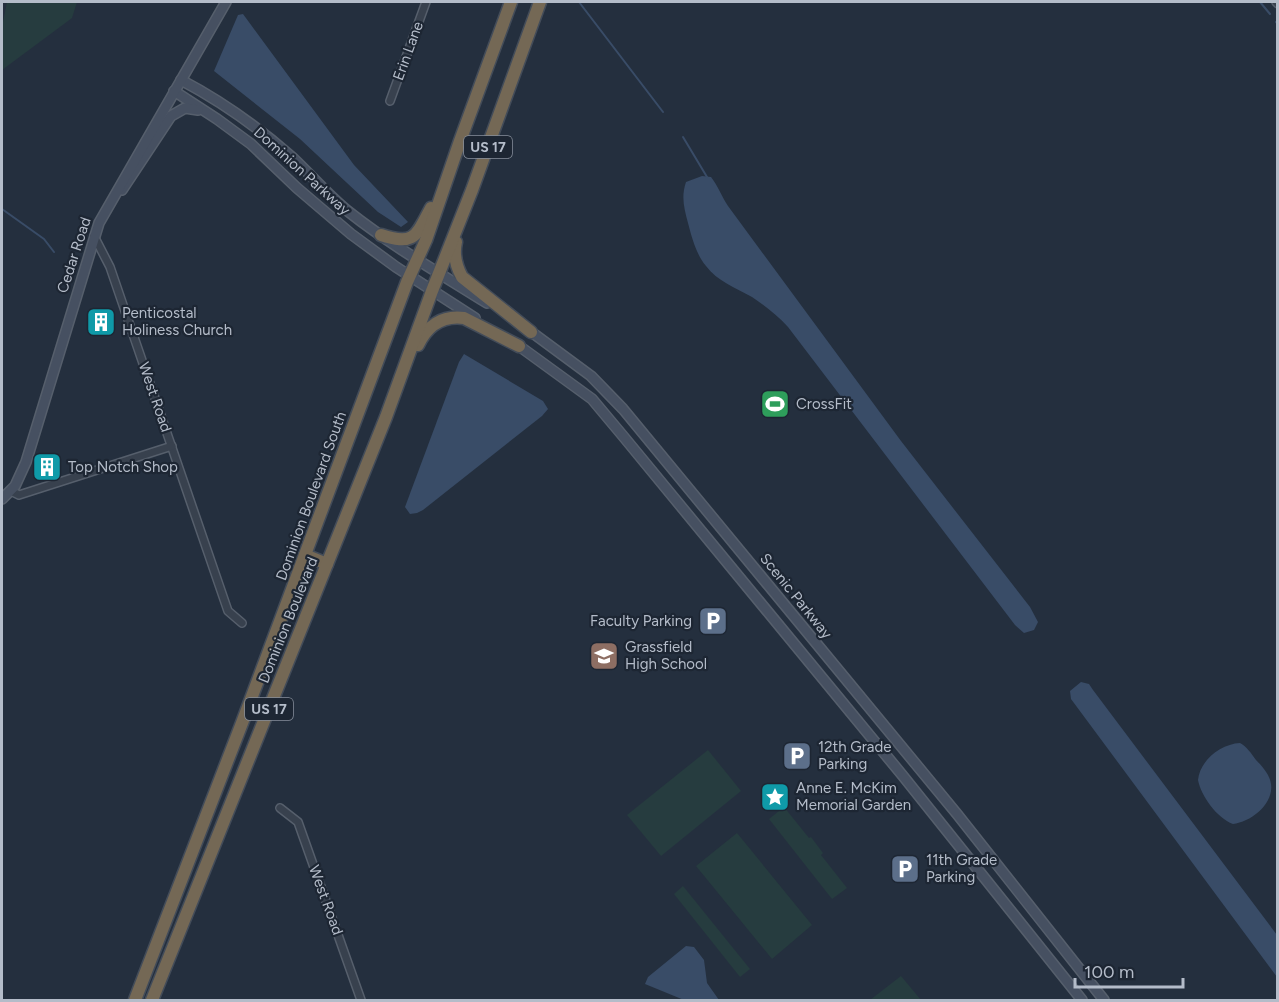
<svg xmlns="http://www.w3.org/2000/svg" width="1279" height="1002" font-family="Figtree,sans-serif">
<rect width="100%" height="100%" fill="#242f3e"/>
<g fill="#263c3f">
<path d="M 7,2 L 77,2 L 72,18 L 2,70 L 2,27 Z"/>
<path d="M 708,750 L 741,791 L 661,856 L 627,815 Z"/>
<path d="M 784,807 L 809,838 L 811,837 L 823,853 L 821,855 L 847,888 L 832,899 L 769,819 Z"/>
<path d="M 737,833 L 812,925 L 772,959 L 696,866 Z"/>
<path d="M 683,886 L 750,969 L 740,977 L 674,894 Z"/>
<path d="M 901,976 L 921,1000 L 870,1000 Z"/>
</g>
<g fill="#394c67">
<path d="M 243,14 L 354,165 L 408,222 L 401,227 L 378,212 L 300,139 L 214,71 L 238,15 Z"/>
<path d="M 702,176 L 711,177 C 718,186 722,197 728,206 L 901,441 L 1030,607 L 1038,622 L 1034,630 L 1024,633 L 1015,625 L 788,327 C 777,315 765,306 752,297 C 736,288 717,281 706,266 C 696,254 692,238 688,223 C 684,208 681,197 686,182 Z"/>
<path d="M 464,354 L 543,401 L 548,409 L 542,416 L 423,510 L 417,513 L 410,514 L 405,507 L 459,362 Z"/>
<path d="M 1081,682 L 1089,684 L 1093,690 L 1277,935 L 1277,977 L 1071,699 L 1070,691 Z"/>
<path d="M 1240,743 C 1247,747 1251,753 1256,760 C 1262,766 1270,775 1271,784 C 1274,804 1251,822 1233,824 C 1217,818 1201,796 1198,780 C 1200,760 1221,744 1240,743 Z"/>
<path d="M 686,946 L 694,947 L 704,960 L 707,983 L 719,1000 L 684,1000 L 645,984 L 648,977 Z"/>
</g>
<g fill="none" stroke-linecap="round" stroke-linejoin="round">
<g stroke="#394c67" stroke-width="2">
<path d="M 579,2 L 663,112"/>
<path d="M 1260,2 L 1270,14"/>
<path d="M 1276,22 L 1278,24"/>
<path d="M 683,137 L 707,177"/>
<path d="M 2,209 L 44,239 L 54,252"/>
</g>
<g stroke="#565f6c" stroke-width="10">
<g id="street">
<path d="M 1276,2 L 1278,4"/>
<path d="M 390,101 L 426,2"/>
<path d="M 94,236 L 110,267 L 124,308 L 228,611 L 242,623"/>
<path d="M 11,491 L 19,495 L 172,446"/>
<path d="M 280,808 L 298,822 L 361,1000"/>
</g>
</g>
<g stroke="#565f6c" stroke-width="12">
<g id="secondary">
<path d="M 181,80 C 221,101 259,128 293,158 C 312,176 329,196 349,212 C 392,246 441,274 487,303"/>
<path d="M 174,91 L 217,119 L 251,144 L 297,188 L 351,234 L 396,267 L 475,318"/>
<path d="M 122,190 L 171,116 L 185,108 L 198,110"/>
<path d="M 526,328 L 591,376 L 623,409 L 957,814 L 1104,1000"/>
<path d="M 515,343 L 592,399 L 623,436 L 903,776 L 1082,1000"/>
<path d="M 2,499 L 15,486 L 26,462 L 99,223 L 226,2"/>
</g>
</g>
<g stroke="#434c59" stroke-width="15">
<g id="highway">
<path d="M 381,235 C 415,246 416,236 431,208"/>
<path d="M 456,242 C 453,255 456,266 462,277 L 531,332"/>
<path d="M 418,345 C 427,326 442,315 464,318 L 519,346"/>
<path d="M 305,555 L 327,564"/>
<path d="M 135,1000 L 242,723 L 407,282 L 426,240 L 460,141 L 511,2"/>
<path d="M 152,1000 L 386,417 L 432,291 L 472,190 L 540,2"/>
</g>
</g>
<use href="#street" stroke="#38414e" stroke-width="7"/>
<use href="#secondary" stroke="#465061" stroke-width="9"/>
<use href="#highway" stroke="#746855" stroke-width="12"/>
</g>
<defs>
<g id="building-square" transform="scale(1.5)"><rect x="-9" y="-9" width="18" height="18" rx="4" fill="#0f9aa8" stroke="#1d2633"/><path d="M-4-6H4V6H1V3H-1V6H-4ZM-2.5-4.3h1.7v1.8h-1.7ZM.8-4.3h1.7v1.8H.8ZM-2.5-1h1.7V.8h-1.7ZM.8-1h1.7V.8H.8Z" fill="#fff"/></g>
<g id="stadium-square" transform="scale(1.5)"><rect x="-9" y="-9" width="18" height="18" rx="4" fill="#2e9e5b" stroke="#1d2633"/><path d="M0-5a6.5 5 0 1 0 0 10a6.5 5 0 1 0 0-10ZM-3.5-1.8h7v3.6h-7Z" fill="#fff"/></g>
<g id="parking-square" transform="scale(1.5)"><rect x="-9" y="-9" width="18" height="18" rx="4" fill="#5c6f8a" stroke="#1d2633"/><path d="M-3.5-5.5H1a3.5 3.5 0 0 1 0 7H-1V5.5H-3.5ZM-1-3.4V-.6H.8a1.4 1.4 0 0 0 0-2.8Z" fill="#fff"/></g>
<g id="school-square" transform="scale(1.5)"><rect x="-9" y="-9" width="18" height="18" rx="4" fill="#8d6e63" stroke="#1d2633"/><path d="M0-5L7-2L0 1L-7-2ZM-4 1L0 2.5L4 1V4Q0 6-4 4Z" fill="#fff"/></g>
<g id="sight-square" transform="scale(1.5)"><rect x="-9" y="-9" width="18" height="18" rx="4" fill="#0f9aa8" stroke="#1d2633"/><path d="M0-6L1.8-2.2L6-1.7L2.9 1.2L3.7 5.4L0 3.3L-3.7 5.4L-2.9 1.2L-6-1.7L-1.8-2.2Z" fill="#fff"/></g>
</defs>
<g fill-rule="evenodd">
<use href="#building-square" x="101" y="322"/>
<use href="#stadium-square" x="775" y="404"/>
<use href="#building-square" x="47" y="467"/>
<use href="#parking-square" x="713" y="621"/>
<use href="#school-square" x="604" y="656"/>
<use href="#parking-square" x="797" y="756"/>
<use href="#sight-square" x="775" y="797"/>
<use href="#parking-square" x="905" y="869"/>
</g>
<g text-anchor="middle" stroke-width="4.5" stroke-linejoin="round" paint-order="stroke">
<g fill="#1d2633" stroke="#878f9c" stroke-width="1.5">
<rect x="464" y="136" width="48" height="22" rx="4.5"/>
<rect x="245" y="698" width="48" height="22" rx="4.5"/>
</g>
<g font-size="14" font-weight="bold" fill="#b4bcc9">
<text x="488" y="152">US 17</text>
<text x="269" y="714">US 17</text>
</g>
<g font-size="15" fill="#b4bcc9" stroke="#1d2633">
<text transform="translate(408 51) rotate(-70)" y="5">Erin Lane</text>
<text transform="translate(302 171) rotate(42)" y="5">Dominion Parkway</text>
<text transform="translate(74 255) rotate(-72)" y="5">Cedar Road</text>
<text transform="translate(155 397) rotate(71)" y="5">West Road</text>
<text transform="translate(311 496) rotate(-70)" y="5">Dominion Boulevard South</text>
<text transform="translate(796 596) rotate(51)" y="5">Scenic Parkway</text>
<text transform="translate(288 620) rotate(-68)" y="5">Dominion Boulevard</text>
<text transform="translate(326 900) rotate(70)" y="5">West Road</text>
</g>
<g font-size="15" fill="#b4bcc9" stroke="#1d2633" text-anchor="start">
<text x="122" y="318">Penticostal<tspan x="122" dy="17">Holiness Church</tspan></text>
<text x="796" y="409">CrossFit</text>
<text x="68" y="472">Top Notch Shop</text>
<text x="692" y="626" text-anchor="end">Faculty Parking</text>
<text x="625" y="652">Grassfield<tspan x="625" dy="17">High School</tspan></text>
<text x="818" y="752">12th Grade<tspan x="818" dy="17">Parking</tspan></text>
<text x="796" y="793">Anne E. McKim<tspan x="796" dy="17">Memorial Garden</tspan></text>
<text x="926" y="865">11th Grade<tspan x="926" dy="17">Parking</tspan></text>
</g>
</g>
<rect width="1279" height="1002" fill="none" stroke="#b4bcc9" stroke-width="6"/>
<path d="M1075 978v9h108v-9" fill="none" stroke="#b4bcc9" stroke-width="3"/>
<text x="1084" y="978" font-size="18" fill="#b4bcc9" stroke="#1d2633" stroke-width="4.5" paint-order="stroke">100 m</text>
</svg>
